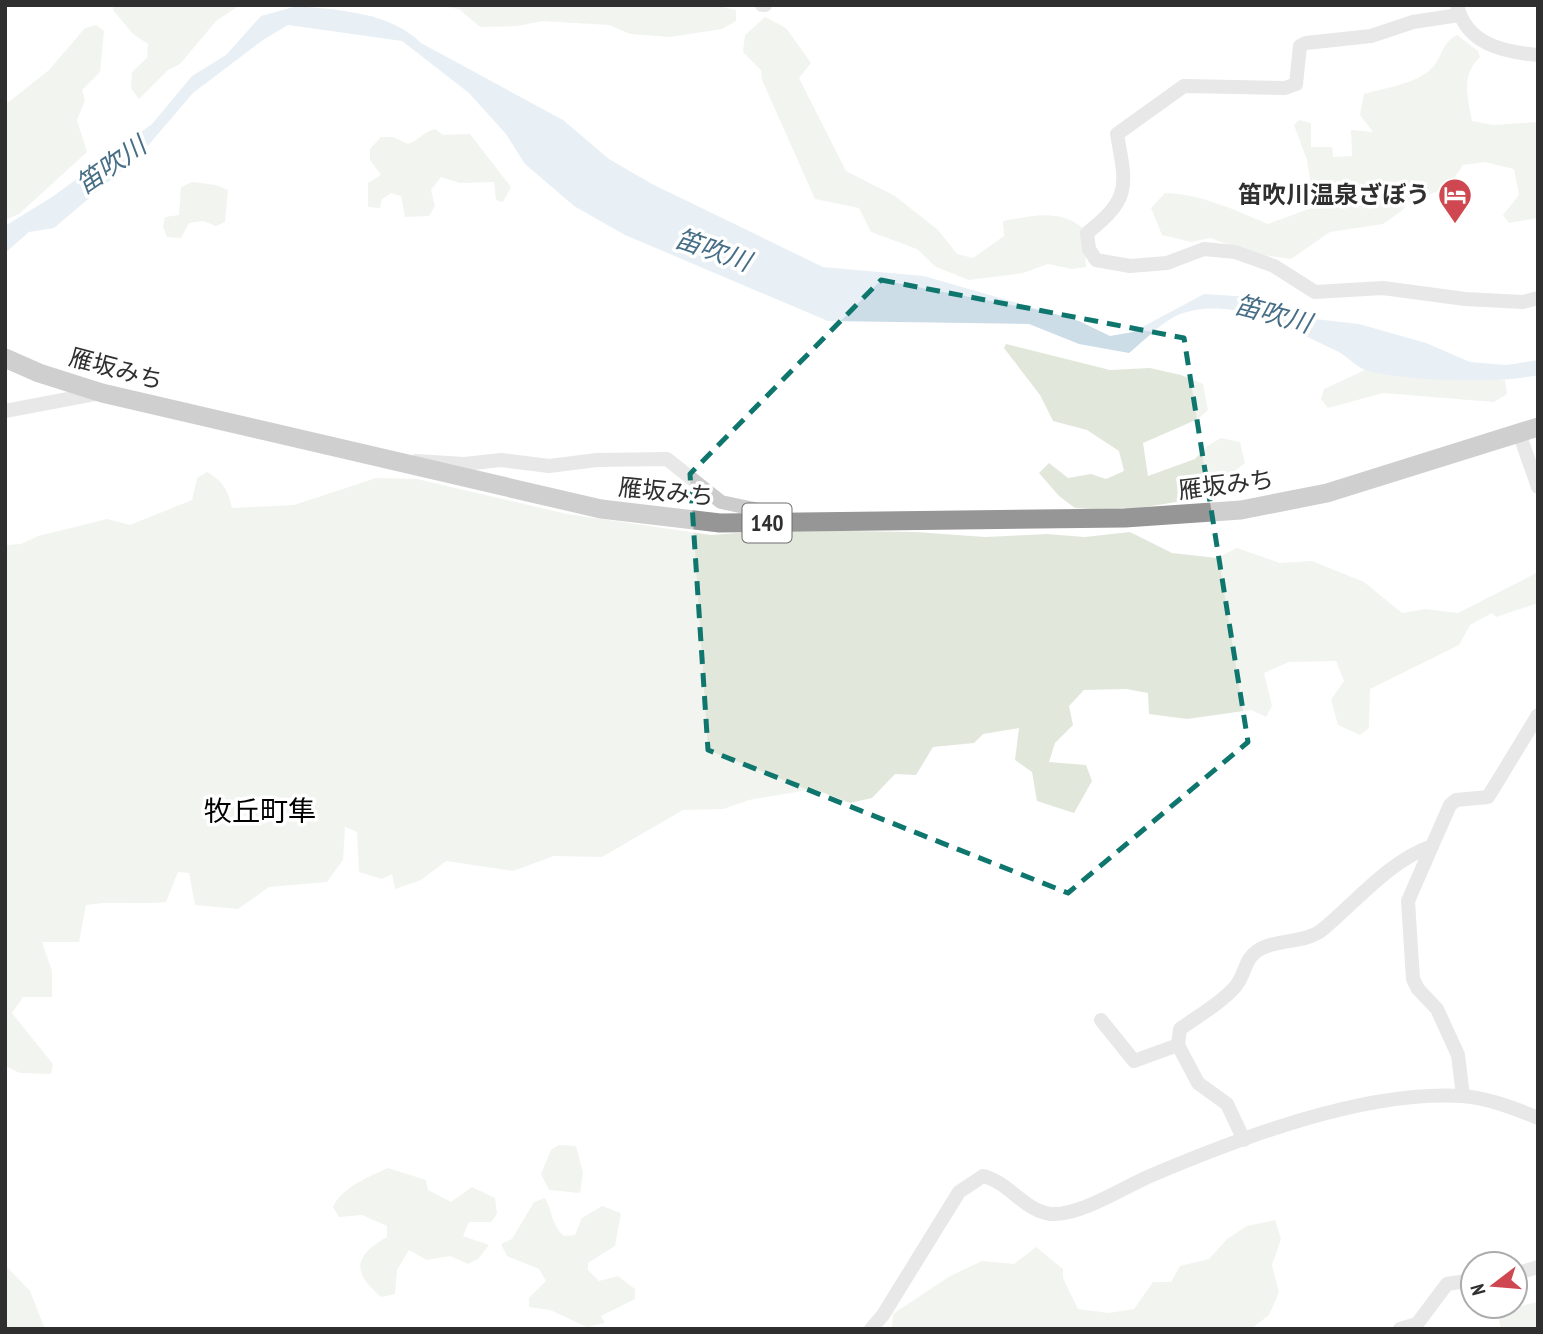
<svg xmlns="http://www.w3.org/2000/svg" width="1543" height="1334" font-family="'PT Sans Narrow','Noto Sans JP',sans-serif">
<rect width="100%" height="100%" fill="#fff"/>
<g fill="#e2e7dc">
<path d="M 113,5 L 240,5 L 216,21 L 180,64 L 168,70 L 139,99 L 131,88 L 132,72 L 147,58 L 148,44 L 133,34 L 113,10 Z"/>
<path d="M 435,5 L 714,5 L 736,10 L 736,21 L 722,29 L 670,37 L 630,34 L 609,25 L 543,21 L 517,26 L 480,27 L 459,9 Z"/>
<path d="M 765,17 L 786,28 L 811,63 L 799,78 L 846,171 L 895,196 L 938,230 L 957,254 L 973,258 L 1004,236 L 1003,221 C 1033,216 1060,208 1084,229 L 1086,267 L 1072,269 L 1048,264 L 1023,273 L 969,280 L 936,267 L 917,249 L 871,232 L 859,208 L 815,199 L 762,80 L 761,70 L 743,52 L 745,35 Z"/>
<path d="M 96,25 L 104,31 L 100,72 L 82,90 L 85,100 L 77,120 L 87,152 L 19,214 L 5,220 L 5,105 L 49,70 L 85,28 Z"/>
<path d="M 1457,35 L 1478,51 L 1480,57 C 1460,76 1468,97 1472,121 L 1493,125 L 1538,122 L 1538,218 L 1509,223 L 1503,215 L 1519,195 L 1514,169 L 1485,162 L 1463,165 L 1452,181 L 1436,192 L 1408,202 L 1403,210 L 1383,224 L 1330,232 L 1291,259 L 1256,254 L 1210,238 L 1191,242 L 1162,235 L 1151,208 L 1165,193 C 1201,194 1235,210 1268,224 L 1314,207 L 1307,160 L 1294,125 L 1299,120 L 1311,123 L 1311,147 L 1332,147 L 1333,157 L 1352,156 L 1351,130 L 1373,132 L 1360,115 L 1364,94 C 1384,88 1416,84 1431,69 C 1443,57 1441,43 1457,35 Z"/>
<path d="M 435,129 L 443,135 L 470,134 L 511,187 L 503,202 L 496,200 L 494,182 L 460,183 L 441,177 L 431,190 L 435,206 L 429,216 L 405,217 L 401,196 L 391,193 L 382,199 L 380,208 L 368,207 L 368,183 L 381,175 L 370,160 L 370,149 L 381,137 L 393,137 L 408,144 C 419,140 423,132 435,129 Z"/>
<path d="M 192,182 L 216,185 L 228,190 L 225,222 L 216,226 L 203,221 L 189,223 L 181,238 L 167,237 L 163,227 L 165,217 L 179,215 L 181,187 Z"/>
<path d="M 1006,344 L 1110,370 L 1150,368 L 1181,375 L 1203,384 L 1208,410 L 1198,419 L 1143,443 L 1148,476 L 1195,459 L 1207,446 L 1221,438 L 1240,442 L 1245,463 L 1201,498 L 1121,511 L 1075,508 L 1059,496 L 1039,473 L 1049,463 L 1068,478 L 1091,474 L 1106,479 L 1124,471 L 1119,451 L 1087,430 L 1053,421 L 1040,395 L 1004,348 Z"/>
<path d="M 1365,370 L 1404,376 L 1505,380 L 1507,394 L 1494,402 L 1383,393 L 1328,408 L 1321,399 L 1324,389 Z"/>
<path d="M 207,472 C 223,481 228,490 232,508 L 294,505 L 376,478 L 417,479 L 567,514 L 711,535 L 776,530 L 916,532 L 985,537 L 1047,534 L 1085,537 L 1130,532 L 1172,553 L 1217,558 L 1237,548 L 1280,563 L 1312,561 L 1364,582 L 1402,613 L 1426,609 L 1458,613 L 1538,572 L 1538,603 L 1496,617 L 1492,613 L 1470,625 L 1459,645 L 1370,689 L 1369,728 L 1360,735 L 1338,725 L 1331,700 L 1344,681 L 1336,661 L 1289,662 L 1264,673 L 1272,706 L 1266,717 L 1251,710 L 1187,719 L 1149,714 L 1148,693 L 1126,689 L 1084,690 L 1069,706 L 1073,725 L 1055,743 L 1049,762 L 1086,765 L 1092,781 L 1074,813 L 1037,801 L 1032,772 L 1015,760 L 1019,728 L 983,734 L 974,743 L 933,747 L 916,775 L 895,774 L 872,798 L 850,803 L 814,789 L 749,800 L 723,809 L 683,810 L 602,857 L 554,856 L 513,871 L 446,861 L 421,880 L 395,889 L 392,874 L 382,879 L 359,872 L 357,832 L 345,827 L 343,860 L 327,882 L 269,887 L 238,909 L 195,905 L 189,873 L 178,872 L 166,902 C 139,905 113,900 86,905 L 79,942 L 42,942 L 52,971 L 52,997 L 23,997 L 12,1013 L 53,1064 L 51,1074 L 20,1073 L 5,1066 L 5,545 L 21,544 L 38,536 L 107,519 L 130,525 L 192,500 L 197,478 Z"/>
<path d="M 559,1145 L 576,1146 L 583,1173 L 580,1193 L 549,1190 L 541,1174 L 551,1150 Z"/>
<path d="M 388,1168 L 426,1180 L 428,1190 L 451,1202 L 472,1187 L 495,1198 L 497,1214 L 491,1222 L 469,1222 L 463,1236 L 489,1245 L 478,1259 L 468,1264 L 450,1256 L 427,1260 L 409,1250 L 397,1270 L 395,1294 L 381,1297 C 352,1272 353,1256 387,1237 L 387,1226 L 362,1215 L 339,1217 L 333,1207 C 341,1188 370,1176 388,1168 Z"/>
<path d="M 545,1198 C 553,1212 551,1225 564,1236 L 575,1235 L 582,1218 L 602,1206 L 621,1213 L 615,1246 L 588,1263 L 588,1270 L 599,1281 L 618,1276 L 635,1289 L 635,1299 L 601,1316 L 605,1323 L 587,1327 L 550,1310 L 529,1307 L 529,1298 L 546,1281 L 539,1269 L 507,1256 L 501,1244 L 512,1239 L 534,1202 Z"/>
<path d="M 1275,1220 L 1281,1239 L 1272,1265 L 1279,1292 L 1269,1315 L 1251,1329 L 892,1329 L 893,1314 L 950,1276 L 982,1261 L 1014,1264 L 1036,1247 L 1063,1269 L 1063,1278 L 1078,1309 L 1109,1313 L 1134,1309 L 1153,1282 L 1171,1282 L 1180,1266 L 1209,1259 L 1227,1239 L 1247,1226 Z"/>
<path d="M 5,1265 L 30,1291 L 45,1329 L 5,1329 Z"/>
<path d="M 1538,1302 L 1538,1326 L 1533,1329 L 1501,1329 L 1499,1320 L 1506,1309 Z"/>
</g>
<path fill="#cddde8" d="M 297,6 C 338,10 391,12 421,43 L 563,120 L 609,159 L 652,184 L 823,267 L 924,276 L 1079,321 L 1110,336 L 1133,332 L 1204,294 L 1251,297 L 1278,310 L 1315,319 L 1359,324 L 1426,343 L 1470,362 L 1506,365 L 1538,360 L 1538,375 C 1500,384 1405,381 1368,371 C 1357,368 1347,356 1337,351 C 1288,329 1236,295 1180,314 C 1163,321 1144,341 1129,353 L 1079,344 L 1029,324 L 828,321 L 625,235 L 574,206 L 525,164 L 506,134 L 469,93 L 402,41 L 288,25 L 263,40 L 193,93 L 140,155 L 54,228 L 29,232 L 5,253 L 5,226 L 52,197 L 152,124 L 192,76 L 226,55 L 261,16 Z"/>
<g fill="none" stroke-linecap="round" stroke-linejoin="round">
<g stroke="#ccc" stroke-width="14">
<path d="M 762,5 L 765,5"/>
<path d="M 1457,5 C 1466,44 1503,52 1538,55"/>
<path d="M 1459,15 L 1413,22 L 1371,36 L 1306,43 L 1300,46 L 1296,84 L 1285,88 L 1184,86 L 1117,134 C 1126,185 1132,198 1087,233 L 1089,249 L 1096,260 L 1130,266 L 1167,263 L 1204,249 L 1235,252 L 1274,266 L 1315,292 L 1383,288 L 1465,299 L 1523,302 L 1538,298"/>
<path d="M 5,411 L 100,393"/>
<path d="M 1519,433 L 1538,487"/>
<path d="M 416,461 L 464,464 L 501,460 L 549,466 L 597,460 L 667,459 L 721,502 L 768,512 L 784,523"/>
<path d="M 1432,846 L 1408,901 L 1413,979 L 1418,989 L 1437,1009 L 1458,1055 L 1463,1096"/>
<path d="M 1101,1020 L 1134,1061 L 1178,1045"/>
<path d="M 1244,1140 L 1227,1104 L 1198,1083 L 1178,1045 L 1180,1029 C 1198,1016 1221,1003 1235,987 C 1245,976 1244,960 1257,951 C 1277,938 1304,944 1322,930 C 1357,901 1389,861 1432,846 L 1450,805 L 1456,800 L 1488,797 L 1538,715"/>
<path d="M 1515,1274 L 1538,1267"/>
<path d="M 871,1329 L 883,1315 L 959,1192 L 983,1176 C 1009,1182 1024,1211 1051,1214 C 1080,1216 1124,1187 1150,1176 C 1240,1138 1364,1090 1462,1096 C 1488,1098 1514,1108 1538,1118"/>
<path d="M 1400,1329 L 1417,1324 L 1447,1284 L 1473,1280"/>
</g>
<path stroke="#969696" stroke-width="19" d="M 5,358 L 39,373 L 102,393 L 601,509 L 720,523 L 1125,518 L 1241,510 L 1327,493 L 1538,427"/>
</g>
<path d="M0 0H1543V1334H0ZM 881,280 L 1184,338 L 1248,742 L 1068,893 L 708,750 L 690,474 Z" fill="#fff" fill-opacity=".55" fill-rule="evenodd"/>
<path fill="none" stroke="#0f766e" stroke-width="5" stroke-dasharray="14 9" stroke-linejoin="round" d="M 881,280 L 1184,338 L 1248,742 L 1068,893 L 708,750 L 690,474 Z"/>
<defs>
<g id="hotel-pin" transform="scale(1.75)"><path d="M0 17L-7.5 6A9.5 9.5 0 1 1 7.5 6Z" fill="#cf4851" stroke="#fff"/><path d="M-6-4.5h1.5V1H6V5H4.5V3h-9V5H-6ZM-4 0a1.8 1.8 0 1 1 3.6 0ZM.5 0V-2.5h3Q6-2.5 6 0Z" fill="#fff"/></g>
</defs>
<g fill-rule="evenodd">
<use href="#hotel-pin" x="1455" y="195"/>
</g>
<g text-anchor="middle" stroke-width="7" stroke-linejoin="round" paint-order="stroke">
<rect fill="#fff" stroke="#6d6d6d" stroke-width="2" x="742.5" y="503.5" width="49" height="39" rx="5"/>
<g font-size="23" font-weight="bold" fill="#2f2f2f">
<text x="767" y="531">140</text>
</g>
<g font-size="24" font-weight="bold" fill="#2f2f2f" stroke="#fff" text-anchor="end">
<text x="1430" y="203">笛吹川温泉ざぼう</text>
</g>
<g font-size="24" fill="#2f2f2f" stroke="#fff">
<text transform="translate(116 369) rotate(15)" y="8">雁坂みち</text>
<text transform="translate(1226 485) rotate(-7)" y="8">雁坂みち</text>
<text transform="translate(666 492) rotate(6)" y="8">雁坂みち</text>
</g>
<g font-size="26" font-style="italic" fill="#476e87" stroke="#fff">
<text transform="translate(111 165) rotate(-35)" y="9">笛吹川</text>
<text transform="translate(713 250) rotate(19)" y="9">笛吹川</text>
<text transform="translate(1273 314) rotate(15)" y="9">笛吹川</text>
</g>
<g font-size="28" fill="#000" stroke="#fff">
<text x="260" y="821">牧丘町隼</text>
</g>
</g>
<rect width="1543" height="1334" fill="none" stroke="#2f2f2f" stroke-width="14"/>
<g transform="translate(1494 1285) rotate(254)"><circle r="33" fill="#ffffff" stroke="#acacac" stroke-width="2"/>
<path d="M0-5L12 26L0 18L-12 26Z" fill="#cf4851"/>
<text y="-10" font-size="19" font-weight="bold" text-anchor="middle" fill="#2f2f2f">N</text>
</g>
</svg>
